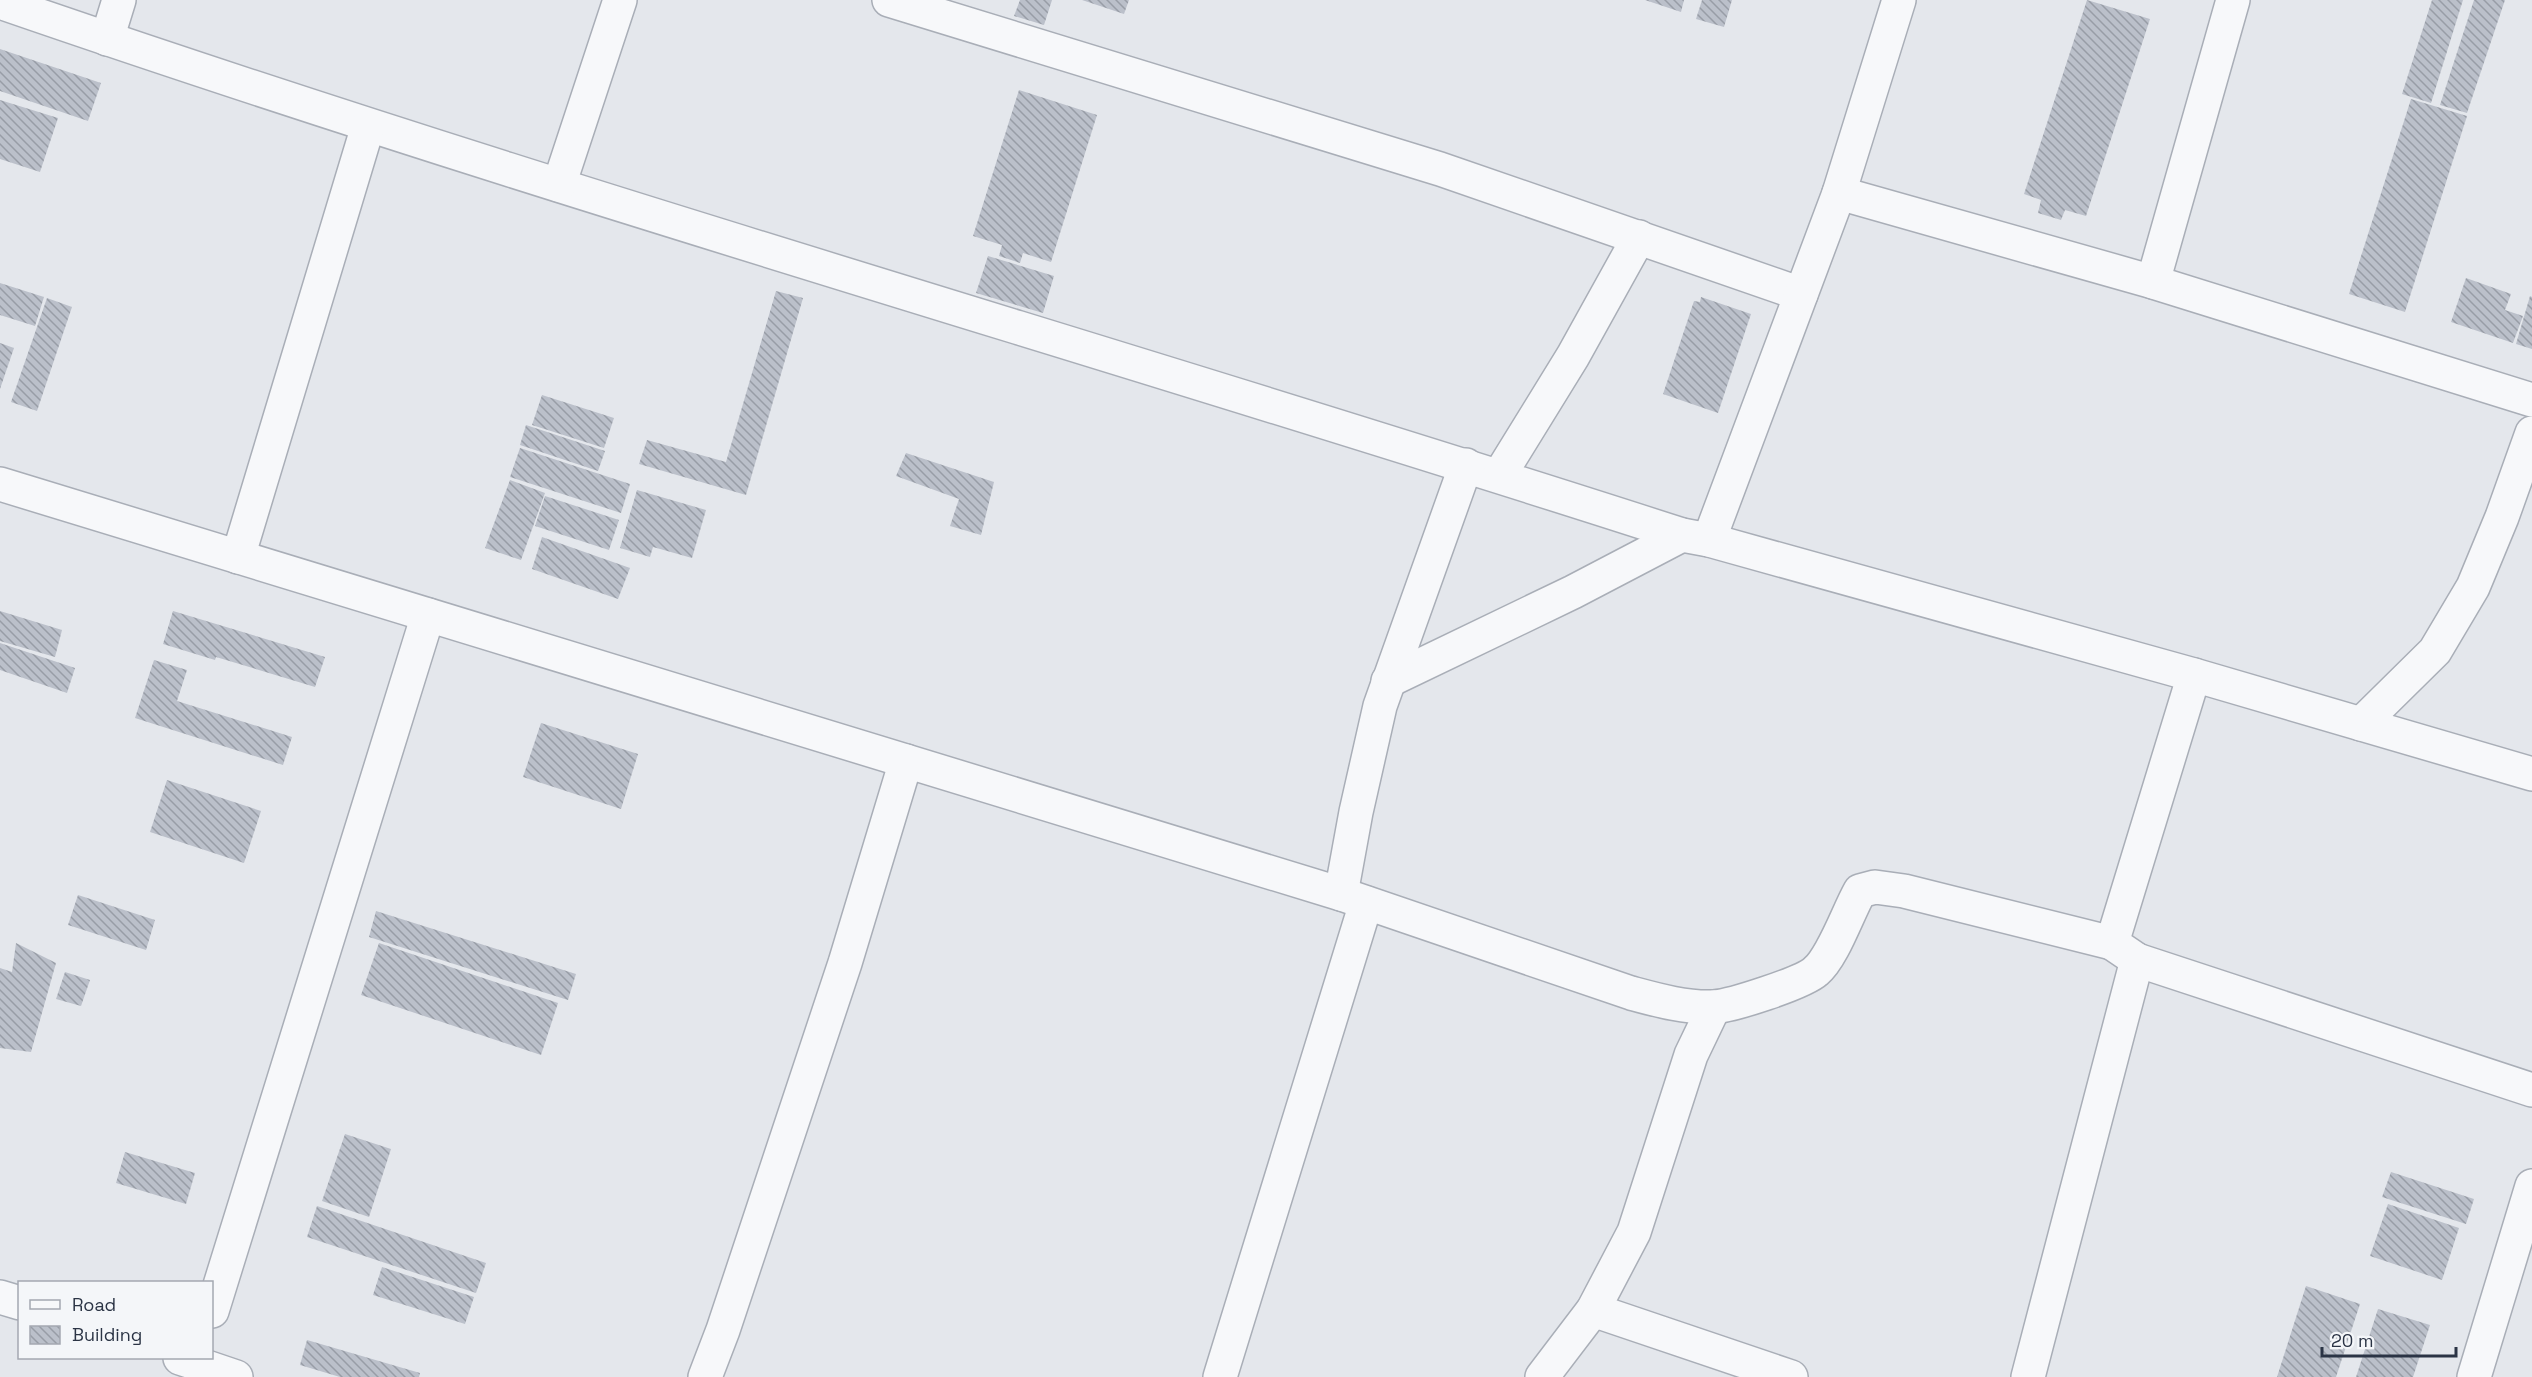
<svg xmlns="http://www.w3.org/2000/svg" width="2532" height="1377" font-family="'Space Grotesk',sans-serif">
<defs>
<pattern id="building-back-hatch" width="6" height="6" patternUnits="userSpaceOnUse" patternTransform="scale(1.5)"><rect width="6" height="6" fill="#bbc0ca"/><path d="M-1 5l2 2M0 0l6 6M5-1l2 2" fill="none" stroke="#989da6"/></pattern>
</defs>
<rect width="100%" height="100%" fill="#e4e7ec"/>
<g fill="url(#building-back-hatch)">
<path d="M 1020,0 L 1052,0 L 1044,25 L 1014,16 Z"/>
<path d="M 1082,0 L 1129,0 L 1124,14 Z"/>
<path d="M 1645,0 L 1684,0 L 1681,12 Z"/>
<path d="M 1702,0 L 1732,0 L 1724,27 L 1696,19 Z"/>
<path d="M 2087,0 L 2150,19 L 2086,216 L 2065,210 L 2061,220 L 2038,213 L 2041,200 L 2024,194 Z"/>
<path d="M 2432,0 L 2463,0 L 2431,103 L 2402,94 Z"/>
<path d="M 2474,0 L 2505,0 L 2467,113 L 2440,105 Z"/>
<path d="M 0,49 L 101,83 L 88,121 L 0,91 Z"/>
<path d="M 1019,90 L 1097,115 L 1051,262 L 1023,253 L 1020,263 L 999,256 L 1002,245 L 973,236 Z"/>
<path d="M 2411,99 L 2467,116 L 2405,312 L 2349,294 Z"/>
<path d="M 0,100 L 58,118 L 40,172 L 0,159 Z"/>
<path d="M 988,256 L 1054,276 L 1043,313 L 976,293 Z"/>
<path d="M 2466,278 L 2511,294 L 2505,310 L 2523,316 L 2513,343 L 2451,322 Z"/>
<path d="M 0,283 L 44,297 L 35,326 L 0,315 Z"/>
<path d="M 776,291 L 803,298 L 746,495 L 639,464 L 647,440 L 726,462 Z"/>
<path d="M 2530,296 L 2532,297 L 2532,349 L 2516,344 Z"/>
<path d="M 1701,297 L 1751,314 L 1718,413 L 1663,394 L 1694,301 L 1700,302 Z"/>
<path d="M 47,298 L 72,307 L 37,411 L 11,402 Z"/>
<path d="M 0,343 L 14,348 L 0,389 Z"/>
<path d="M 542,395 L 614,418 L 604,448 L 532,425 Z"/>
<path d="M 526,425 L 605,451 L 598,471 L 520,445 Z"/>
<path d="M 520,448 L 630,484 L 621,513 L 510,477 Z"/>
<path d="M 906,453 L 994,482 L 981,535 L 950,526 L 959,499 L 896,476 Z"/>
<path d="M 510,480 L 545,493 L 521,560 L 485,548 Z"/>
<path d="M 637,490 L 706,510 L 692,558 L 653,547 L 650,557 L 620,548 Z"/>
<path d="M 545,496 L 619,520 L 609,550 L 535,526 Z"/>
<path d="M 542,537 L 630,568 L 618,599 L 532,569 Z"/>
<path d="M 0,611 L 62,630 L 55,657 L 0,641 Z"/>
<path d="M 173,611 L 325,657 L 315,687 L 216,657 L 215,660 L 163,644 Z"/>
<path d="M 0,643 L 75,668 L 67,693 L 0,670 Z"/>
<path d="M 154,660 L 187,670 L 177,701 L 292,737 L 283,765 L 135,718 Z"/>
<path d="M 541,723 L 638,754 L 621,809 L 523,777 Z"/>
<path d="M 167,780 L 261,811 L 244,863 L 150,832 Z"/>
<path d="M 78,895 L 155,920 L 146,950 L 68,925 Z"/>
<path d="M 376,911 L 576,974 L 568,1000 L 369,937 Z"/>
<path d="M 16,943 L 56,963 L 31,1052 L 0,1048 L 0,968 L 12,972 Z"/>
<path d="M 379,943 L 558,1003 L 541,1055 L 361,995 Z"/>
<path d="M 65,972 L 90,980 L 81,1006 L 56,999 Z"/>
<path d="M 345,1134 L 391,1149 L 369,1217 L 322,1201 Z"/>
<path d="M 125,1152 L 195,1173 L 186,1204 L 116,1183 Z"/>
<path d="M 2391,1172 L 2474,1199 L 2466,1224 L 2382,1197 Z"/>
<path d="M 2388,1204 L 2459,1228 L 2442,1280 L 2370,1256 Z"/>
<path d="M 317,1206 L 486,1263 L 476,1293 L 307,1237 Z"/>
<path d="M 382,1267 L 474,1297 L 465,1324 L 373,1295 Z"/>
<path d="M 2306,1286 L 2360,1304 L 2336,1377 L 2277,1377 Z"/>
<path d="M 2378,1309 L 2430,1325 L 2413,1377 L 2356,1377 Z"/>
<path d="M 307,1340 L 420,1373 L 419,1377 L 340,1377 L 300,1365 Z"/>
</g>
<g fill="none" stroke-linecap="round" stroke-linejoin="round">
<g stroke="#a9aeb7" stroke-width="36">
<g id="minor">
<path d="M 889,0 L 1440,169 L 1801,294"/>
<path d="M 0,2 C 556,194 1122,354 1682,535 L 1709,540 L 2194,675 L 2532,774"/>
<path d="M 107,39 L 119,0"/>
<path d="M 559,185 L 620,0"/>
<path d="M 1839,193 L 2153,282 L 2532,400"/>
<path d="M 2153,282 L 2233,0"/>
<path d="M 1499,476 L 1573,356 L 1639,237"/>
<path d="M 0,484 L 1341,894 L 1631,993 C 1657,1000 1685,1008 1713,1007 C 1731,1006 1803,983 1816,971 C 1833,957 1848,912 1860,891 L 1875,887 L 1904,891 L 2112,943"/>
<path d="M 1709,540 L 1839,193 L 1899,0"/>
<path d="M 238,557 L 368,126"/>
<path d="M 1388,681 L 1573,592 L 1682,535"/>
<path d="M 2361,724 L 2435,651 L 2473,587 L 2502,517 L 2532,433"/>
<path d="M 1341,894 L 1356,812 L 1380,706 L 1466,465"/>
<path d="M 2137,960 L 2532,1090"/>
<path d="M 0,1297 L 20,1303"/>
<path d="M 1593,1310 L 1791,1377"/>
<path d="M 212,1311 L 428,615"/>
<path d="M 180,1358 L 236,1377"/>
<path d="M 705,1377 L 723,1330 L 845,963 L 906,761"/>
<path d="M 1220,1377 L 1366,903"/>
<path d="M 1542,1377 L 1593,1310 L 1634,1232 L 1691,1055 L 1714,1007"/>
<path d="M 2028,1377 L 2137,960 L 2112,943 L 2194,675"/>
<path d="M 2474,1377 L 2532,1186"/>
</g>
</g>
<use href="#minor" stroke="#f7f8fa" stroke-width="33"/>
</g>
<rect x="18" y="1281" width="195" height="78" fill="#f4f6f9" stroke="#a4a8b1" stroke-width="1.5"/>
<rect x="30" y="1300" width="30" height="9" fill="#f7f8fa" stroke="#a4a8b1" stroke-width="1.5"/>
<text x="72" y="1311" font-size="18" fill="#2b3445">Road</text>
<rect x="30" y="1326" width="30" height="18" fill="url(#building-back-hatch)" stroke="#a4a8b1" stroke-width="1.5"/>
<text x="72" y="1341" font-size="18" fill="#2b3445">Building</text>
<path d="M2322 1347v9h134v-9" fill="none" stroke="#2b3445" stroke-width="3"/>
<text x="2331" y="1347" font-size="18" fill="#2b3445" stroke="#f4f6f9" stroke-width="4.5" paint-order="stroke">20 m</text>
</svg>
